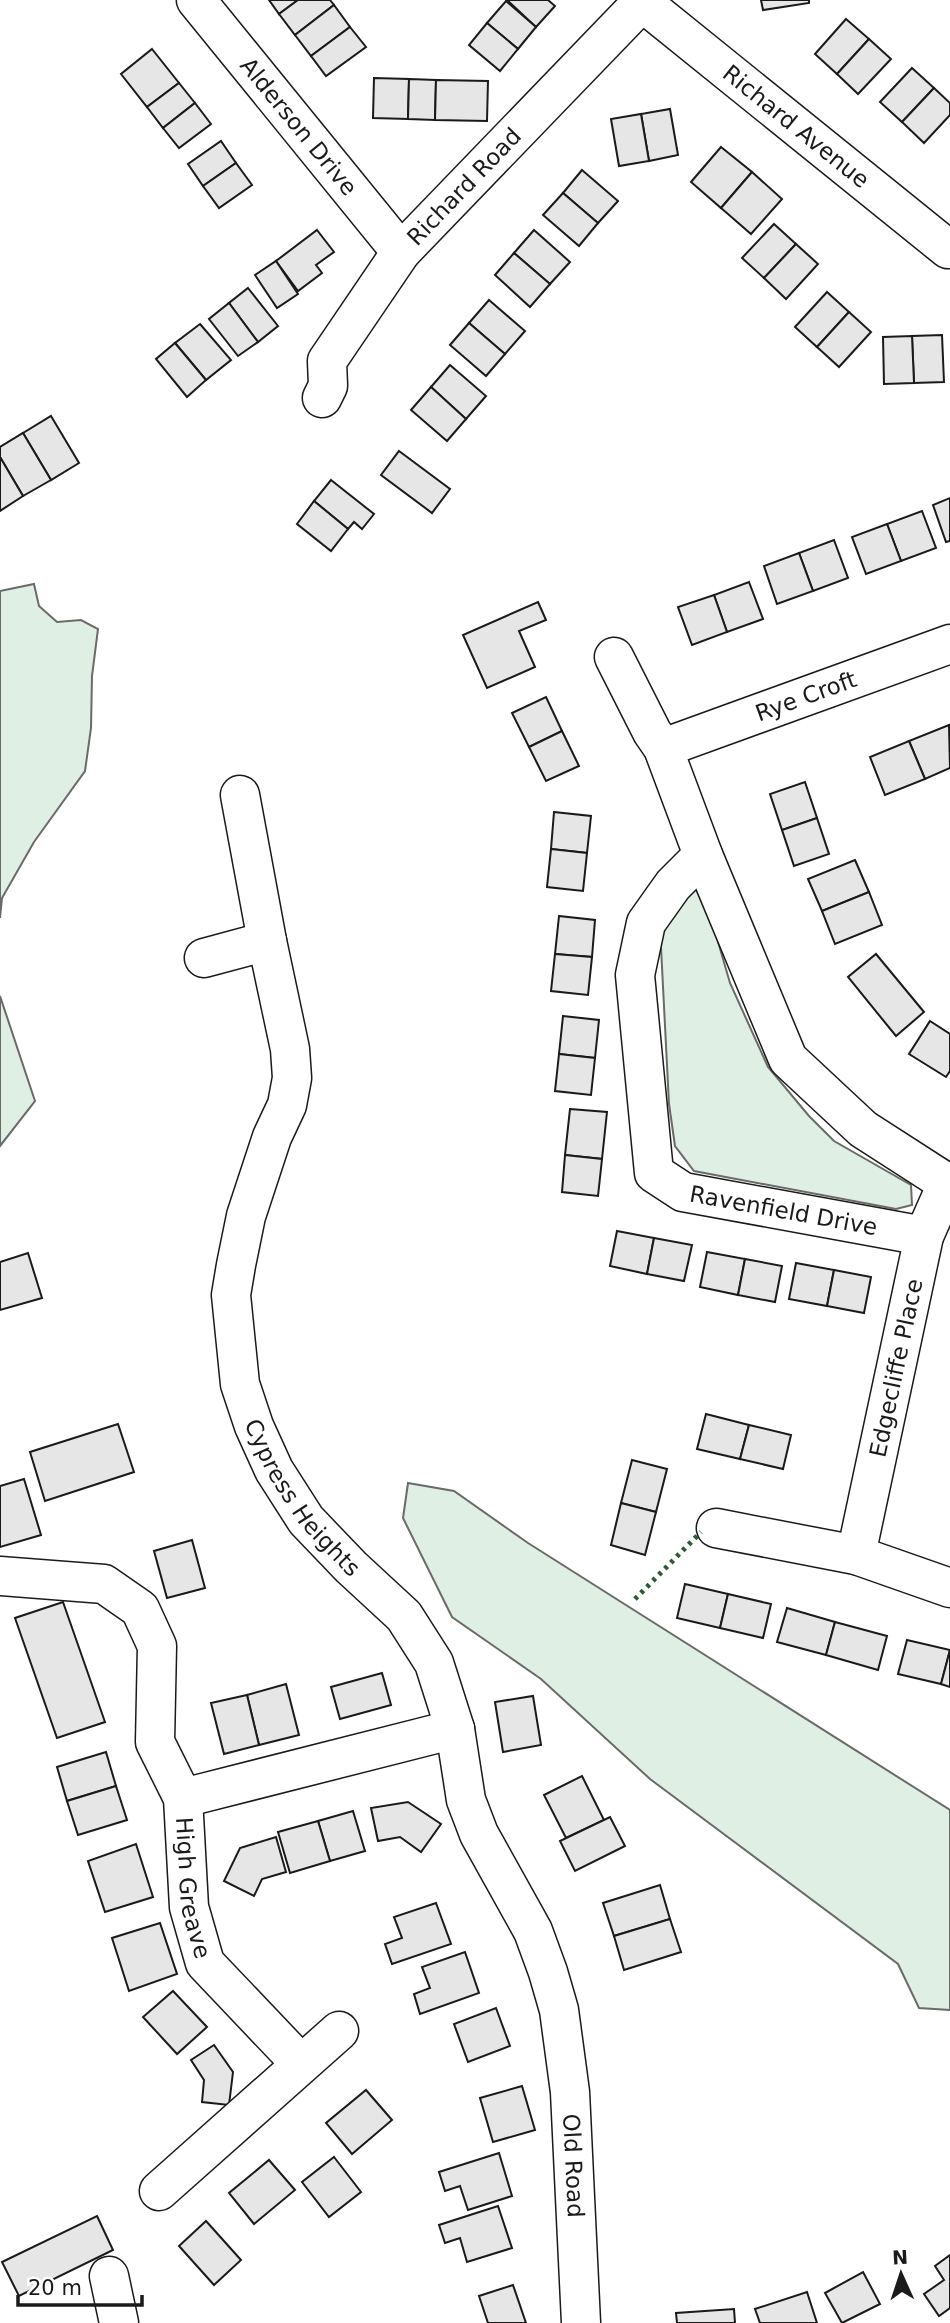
<svg xmlns="http://www.w3.org/2000/svg" width="950" height="2323" font-family="'DejaVu Sans',sans-serif">
<rect width="100%" height="100%" fill="#fff"/>
<g fill="#e0efe3" stroke="#6a6a6a" stroke-width="2">
<path d="M 34,584 L 39,606 L 57,622 L 81,620 L 98,629 L 92,676 L 91,728 L 85,771 L 34,842 L 2,898 L 0,918 L 0,591 Z"/>
<path d="M 694,888 L 705,897 L 730,983 L 768,1067 L 809,1116 L 834,1141 L 911,1185 L 912,1205 L 896,1209 L 694,1171 L 675,1146 L 669,1104 L 660,928 Z"/>
<path d="M 0,996 L 35,1101 L 0,1146 Z"/>
<path d="M 408,1483 L 454,1491 L 528,1543 L 950,1810 L 950,2010 L 919,2008 L 898,1964 L 650,1779 L 541,1679 L 452,1617 L 403,1518 Z"/>
</g>
<g fill="#e6e6e6" stroke="#1a1a1a" stroke-width="2">
<path d="M 269,0 L 298,0 L 279,14 Z"/>
<path d="M 298,0 L 330,0 L 334,5 L 295,35 L 279,14 Z"/>
<path d="M 507,0 L 548,0 L 555,6 L 536,27 Z"/>
<path d="M 761,0 L 809,0 L 809,3 L 763,10 Z"/>
<path d="M 506,1 L 536,27 L 518,49 L 487,23 Z"/>
<path d="M 334,5 L 350,27 L 311,56 L 295,35 Z"/>
<path d="M 846,19 L 869,39 L 837,74 L 815,54 Z"/>
<path d="M 487,23 L 518,49 L 500,71 L 469,45 Z"/>
<path d="M 350,27 L 366,47 L 326,76 L 311,56 Z"/>
<path d="M 869,39 L 891,59 L 858,94 L 837,74 Z"/>
<path d="M 152,49 L 179,83 L 147,107 L 121,74 Z"/>
<path d="M 912,68 L 934,88 L 902,122 L 880,102 Z"/>
<path d="M 374,78 L 409,79 L 408,119 L 373,118 Z"/>
<path d="M 409,79 L 436,80 L 435,120 L 408,119 Z"/>
<path d="M 436,80 L 488,81 L 487,121 L 435,120 Z"/>
<path d="M 179,83 L 195,103 L 163,128 L 147,107 Z"/>
<path d="M 934,88 L 950,103 L 950,115 L 924,143 L 902,122 Z"/>
<path d="M 195,103 L 211,124 L 179,148 L 163,128 Z"/>
<path d="M 670,109 L 678,155 L 649,161 L 641,114 Z"/>
<path d="M 641,114 L 649,161 L 619,166 L 611,119 Z"/>
<path d="M 221,141 L 236,163 L 203,186 L 188,164 Z"/>
<path d="M 721,147 L 752,172 L 721,208 L 691,182 Z"/>
<path d="M 236,163 L 252,185 L 219,208 L 203,186 Z"/>
<path d="M 582,170 L 618,201 L 598,223 L 563,193 Z"/>
<path d="M 752,172 L 782,199 L 751,234 L 721,208 Z"/>
<path d="M 563,193 L 598,223 L 579,246 L 543,215 Z"/>
<path d="M 774,224 L 796,244 L 764,278 L 742,258 Z"/>
<path d="M 317,230 L 334,252 L 316,265 L 322,273 L 298,291 L 276,261 Z"/>
<path d="M 534,230 L 570,262 L 550,284 L 514,253 Z"/>
<path d="M 796,244 L 818,264 L 786,299 L 764,278 Z"/>
<path d="M 514,253 L 550,284 L 530,307 L 495,275 Z"/>
<path d="M 276,261 L 298,294 L 277,308 L 255,275 Z"/>
<path d="M 248,288 L 278,326 L 258,342 L 229,303 Z"/>
<path d="M 827,292 L 849,312 L 817,347 L 795,327 Z"/>
<path d="M 489,300 L 525,331 L 505,354 L 469,323 Z"/>
<path d="M 229,303 L 258,342 L 238,356 L 209,319 Z"/>
<path d="M 849,312 L 871,332 L 839,367 L 817,347 Z"/>
<path d="M 469,323 L 505,354 L 486,376 L 450,345 Z"/>
<path d="M 200,324 L 231,360 L 206,380 L 175,343 Z"/>
<path d="M 942,335 L 944,382 L 914,383 L 912,336 Z"/>
<path d="M 912,336 L 914,383 L 884,384 L 883,337 Z"/>
<path d="M 175,343 L 206,380 L 187,397 L 156,359 Z"/>
<path d="M 450,365 L 486,396 L 466,419 L 431,387 Z"/>
<path d="M 431,387 L 466,419 L 447,441 L 411,410 Z"/>
<path d="M 51,416 L 79,463 L 51,480 L 23,433 Z"/>
<path d="M 23,433 L 51,480 L 23,496 L 0,457 L 0,447 Z"/>
<path d="M 399,451 L 450,489 L 432,513 L 381,475 Z"/>
<path d="M 0,457 L 23,496 L 0,511 Z"/>
<path d="M 331,480 L 374,514 L 362,529 L 354,522 L 348,529 L 314,501 Z"/>
<path d="M 950,498 L 950,541 L 946,542 L 933,505 Z"/>
<path d="M 314,501 L 348,529 L 331,551 L 297,524 Z"/>
<path d="M 922,511 L 936,548 L 901,561 L 887,524 Z"/>
<path d="M 887,524 L 901,561 L 866,574 L 852,537 Z"/>
<path d="M 834,540 L 848,578 L 813,591 L 799,553 Z"/>
<path d="M 799,553 L 813,591 L 777,604 L 764,566 Z"/>
<path d="M 749,582 L 763,619 L 727,632 L 714,595 Z"/>
<path d="M 714,595 L 727,632 L 692,645 L 678,607 Z"/>
<path d="M 538,602 L 546,620 L 519,631 L 535,667 L 487,688 L 463,635 Z"/>
<path d="M 546,697 L 562,731 L 529,747 L 512,713 Z"/>
<path d="M 949,725 L 950,768 L 925,779 L 909,741 Z"/>
<path d="M 562,731 L 579,766 L 546,781 L 529,747 Z"/>
<path d="M 909,741 L 925,779 L 885,795 L 870,757 Z"/>
<path d="M 805,782 L 817,818 L 782,830 L 770,794 Z"/>
<path d="M 554,812 L 591,816 L 587,853 L 551,849 Z"/>
<path d="M 817,818 L 829,854 L 794,866 L 782,830 Z"/>
<path d="M 551,849 L 587,853 L 583,891 L 547,887 Z"/>
<path d="M 855,860 L 869,892 L 822,911 L 808,879 Z"/>
<path d="M 869,892 L 882,925 L 835,944 L 822,911 Z"/>
<path d="M 559,916 L 595,920 L 592,957 L 555,954 Z"/>
<path d="M 555,954 L 592,957 L 588,995 L 551,991 Z"/>
<path d="M 876,954 L 924,1012 L 896,1036 L 848,977 Z"/>
<path d="M 563,1016 L 599,1020 L 595,1058 L 559,1054 Z"/>
<path d="M 930,1021 L 950,1034 L 950,1071 L 946,1077 L 909,1054 Z"/>
<path d="M 559,1054 L 595,1058 L 591,1095 L 555,1091 Z"/>
<path d="M 570,1109 L 607,1112 L 602,1159 L 565,1155 Z"/>
<path d="M 565,1155 L 602,1159 L 598,1196 L 562,1192 Z"/>
<path d="M 617,1231 L 654,1238 L 647,1274 L 610,1266 Z"/>
<path d="M 654,1238 L 692,1245 L 684,1281 L 647,1274 Z"/>
<path d="M 707,1252 L 745,1259 L 738,1295 L 700,1287 Z"/>
<path d="M 28,1253 L 42,1298 L 0,1310 L 0,1262 Z"/>
<path d="M 745,1259 L 782,1266 L 775,1302 L 738,1295 Z"/>
<path d="M 796,1263 L 834,1270 L 827,1306 L 789,1299 Z"/>
<path d="M 834,1270 L 871,1277 L 864,1313 L 827,1306 Z"/>
<path d="M 706,1414 L 749,1425 L 740,1459 L 697,1449 Z"/>
<path d="M 118,1424 L 134,1472 L 45,1501 L 30,1452 Z"/>
<path d="M 749,1425 L 791,1435 L 783,1469 L 740,1459 Z"/>
<path d="M 632,1460 L 667,1469 L 656,1512 L 621,1503 Z"/>
<path d="M 24,1479 L 41,1535 L 0,1547 L 0,1486 Z"/>
<path d="M 621,1503 L 656,1512 L 645,1555 L 611,1545 Z"/>
<path d="M 192,1540 L 205,1588 L 167,1598 L 154,1551 Z"/>
<path d="M 685,1584 L 728,1594 L 720,1628 L 677,1618 Z"/>
<path d="M 728,1594 L 771,1604 L 763,1638 L 720,1628 Z"/>
<path d="M 63,1602 L 105,1722 L 57,1738 L 15,1618 Z"/>
<path d="M 787,1608 L 835,1622 L 826,1655 L 777,1642 Z"/>
<path d="M 835,1622 L 887,1636 L 878,1670 L 826,1655 Z"/>
<path d="M 907,1640 L 950,1650 L 941,1684 L 898,1674 Z"/>
<path d="M 950,1650 L 950,1687 L 941,1684 Z"/>
<path d="M 382,1673 L 391,1705 L 340,1719 L 331,1687 Z"/>
<path d="M 286,1684 L 299,1735 L 259,1745 L 247,1695 Z"/>
<path d="M 247,1695 L 259,1745 L 224,1754 L 211,1703 Z"/>
<path d="M 533,1696 L 541,1745 L 503,1752 L 495,1702 Z"/>
<path d="M 106,1752 L 116,1786 L 67,1801 L 57,1767 Z"/>
<path d="M 582,1776 L 604,1820 L 566,1838 L 544,1795 Z"/>
<path d="M 116,1786 L 127,1820 L 78,1835 L 67,1801 Z"/>
<path d="M 408,1802 L 441,1824 L 421,1852 L 400,1837 L 378,1841 L 371,1808 Z"/>
<path d="M 353,1811 L 365,1851 L 330,1861 L 318,1821 Z"/>
<path d="M 610,1817 L 625,1846 L 575,1871 L 560,1841 Z"/>
<path d="M 318,1821 L 330,1861 L 290,1873 L 278,1832 Z"/>
<path d="M 276,1837 L 286,1872 L 262,1879 L 254,1896 L 224,1881 L 240,1848 Z"/>
<path d="M 136,1844 L 153,1897 L 105,1912 L 88,1861 Z"/>
<path d="M 660,1885 L 670,1919 L 614,1936 L 603,1903 Z"/>
<path d="M 436,1903 L 451,1944 L 392,1964 L 385,1944 L 402,1938 L 394,1917 Z"/>
<path d="M 670,1919 L 681,1952 L 624,1970 L 614,1936 Z"/>
<path d="M 160,1923 L 177,1974 L 129,1991 L 112,1938 Z"/>
<path d="M 465,1952 L 479,1993 L 420,2014 L 414,1994 L 430,1988 L 422,1967 Z"/>
<path d="M 173,1991 L 207,2027 L 177,2054 L 143,2017 Z"/>
<path d="M 496,2008 L 510,2046 L 468,2062 L 454,2024 Z"/>
<path d="M 214,2045 L 233,2072 L 229,2105 L 202,2102 L 204,2080 L 191,2060 Z"/>
<path d="M 522,2086 L 535,2130 L 493,2142 L 480,2098 Z"/>
<path d="M 366,2090 L 392,2120 L 352,2154 L 326,2123 Z"/>
<path d="M 499,2153 L 512,2196 L 468,2210 L 460,2186 L 445,2191 L 439,2172 Z"/>
<path d="M 334,2157 L 361,2192 L 329,2217 L 302,2182 Z"/>
<path d="M 269,2160 L 295,2190 L 254,2224 L 229,2193 Z"/>
<path d="M 498,2206 L 512,2248 L 467,2262 L 460,2238 L 445,2243 L 439,2225 Z"/>
<path d="M 97,2216 L 113,2250 L 19,2296 L 2,2262 Z"/>
<path d="M 206,2221 L 241,2260 L 214,2285 L 179,2246 Z"/>
<path d="M 950,2255 L 950,2308 L 939,2316 L 924,2294 L 944,2280 L 935,2266 Z"/>
<path d="M 863,2272 L 880,2304 L 842,2323 L 825,2293 Z"/>
<path d="M 513,2285 L 526,2323 L 488,2323 L 479,2296 Z"/>
<path d="M 807,2292 L 817,2323 L 760,2323 L 755,2309 Z"/>
<path d="M 734,2309 L 735,2323 L 677,2323 L 676,2313 Z"/>
</g>
<g fill="none" stroke-linecap="round" stroke-linejoin="round">
<g stroke="#1a1a1a" stroke-width="41">
<g id="minor">
<path id="s1" d="M 196,0 L 401,252"/>
<path id="s2" d="M 642,2 L 948,249"/>
<path id="s3" d="M 322,398 L 328,386 L 327,361 L 401,252 L 644,0"/>
<path d="M 614,657 L 652,732 L 663,748 L 703,855 L 788,1059 L 863,1129 L 950,1185"/>
<path id="s4" d="M 663,748 L 950,644"/>
<path id="s5" d="M 240,795 L 267,941 L 290,1049 L 292,1078 L 287,1105 L 272,1137 L 246,1216 L 236,1265 L 231,1295 L 240,1384 L 254,1426 L 274,1470 L 306,1520 L 351,1567 L 404,1616 L 434,1663 L 455,1729 L 466,1800 L 479,1834 L 533,1931 L 548,1972 L 559,2010 L 570,2092 L 581,2323"/>
<path id="s6" d="M 703,855 L 673,885 L 646,923 L 635,975 L 654,1173 L 683,1192 L 924,1236"/>
<path d="M 204,958 L 267,941"/>
<path d="M 947,1184 L 924,1236 L 856,1555 L 950,1588"/>
<path d="M 716,1528 L 856,1555"/>
<path id="s7" d="M 0,1576 L 104,1584 L 140,1609 L 157,1646 L 155,1742 L 183,1798 L 189,1907 L 205,1963 L 301,2064"/>
<path d="M 183,1798 L 455,1729"/>
<path d="M 159,2191 L 339,2031"/>
<path d="M 109,2276 L 119,2323"/>
</g>
</g>
<use href="#minor" stroke="#fff" stroke-width="38"/>
<path stroke="#2b5a34" stroke-width="5" stroke-dasharray="3.5 5" stroke-linecap="butt" d="M 635,1599 L 701,1532"/>
</g>
<g text-anchor="middle" stroke-width="5" stroke-linejoin="round" paint-order="stroke">
<g font-size="23" fill="#1a1a1a" stroke="#fff">
<text dy="8" stroke="none"><textPath href="#s2" startOffset="198">Richard Avenue</textPath></text>
<text dy="8" stroke="none"><textPath href="#s1" startOffset="163">Alderson Drive</textPath></text>
<text dy="8" stroke="none"><textPath href="#s3" startOffset="261">Richard Road</textPath></text>
<text dy="8" stroke="none"><textPath href="#s4" startOffset="152">Rye Croft</textPath></text>
<text dy="8" stroke="none"><textPath href="#s6" startOffset="478">Ravenfield Drive</textPath></text>
<text transform="translate(896 1368) rotate(-78)" y="8">Edgecliffe Place</text>
<text dy="8" stroke="none"><textPath href="#s5" startOffset="735">Cypress Heights</textPath></text>
<text dy="8" stroke="none"><textPath href="#s7" startOffset="438">High Greave</textPath></text>
<text dy="8" stroke="none"><textPath href="#s5" startOffset="1477">Old Road</textPath></text>
</g>
</g>
<g transform="translate(901 2274) rotate(357)" stroke="#ffffff" stroke-width="5" paint-order="stroke">
<path d="M0-5L12 26L0 18L-12 26Z" fill="#1a1a1a"/>
<text y="-10" font-size="19" font-weight="bold" text-anchor="middle" fill="#1a1a1a">N</text>
</g>
<path d="M18 2295v10h124v-10" fill="none" stroke="#1a1a1a" stroke-width="3.5"/>
<text x="28" y="2295" font-size="21" fill="#1a1a1a" stroke="#ffffff" stroke-width="5" paint-order="stroke">20 m</text>
</svg>
